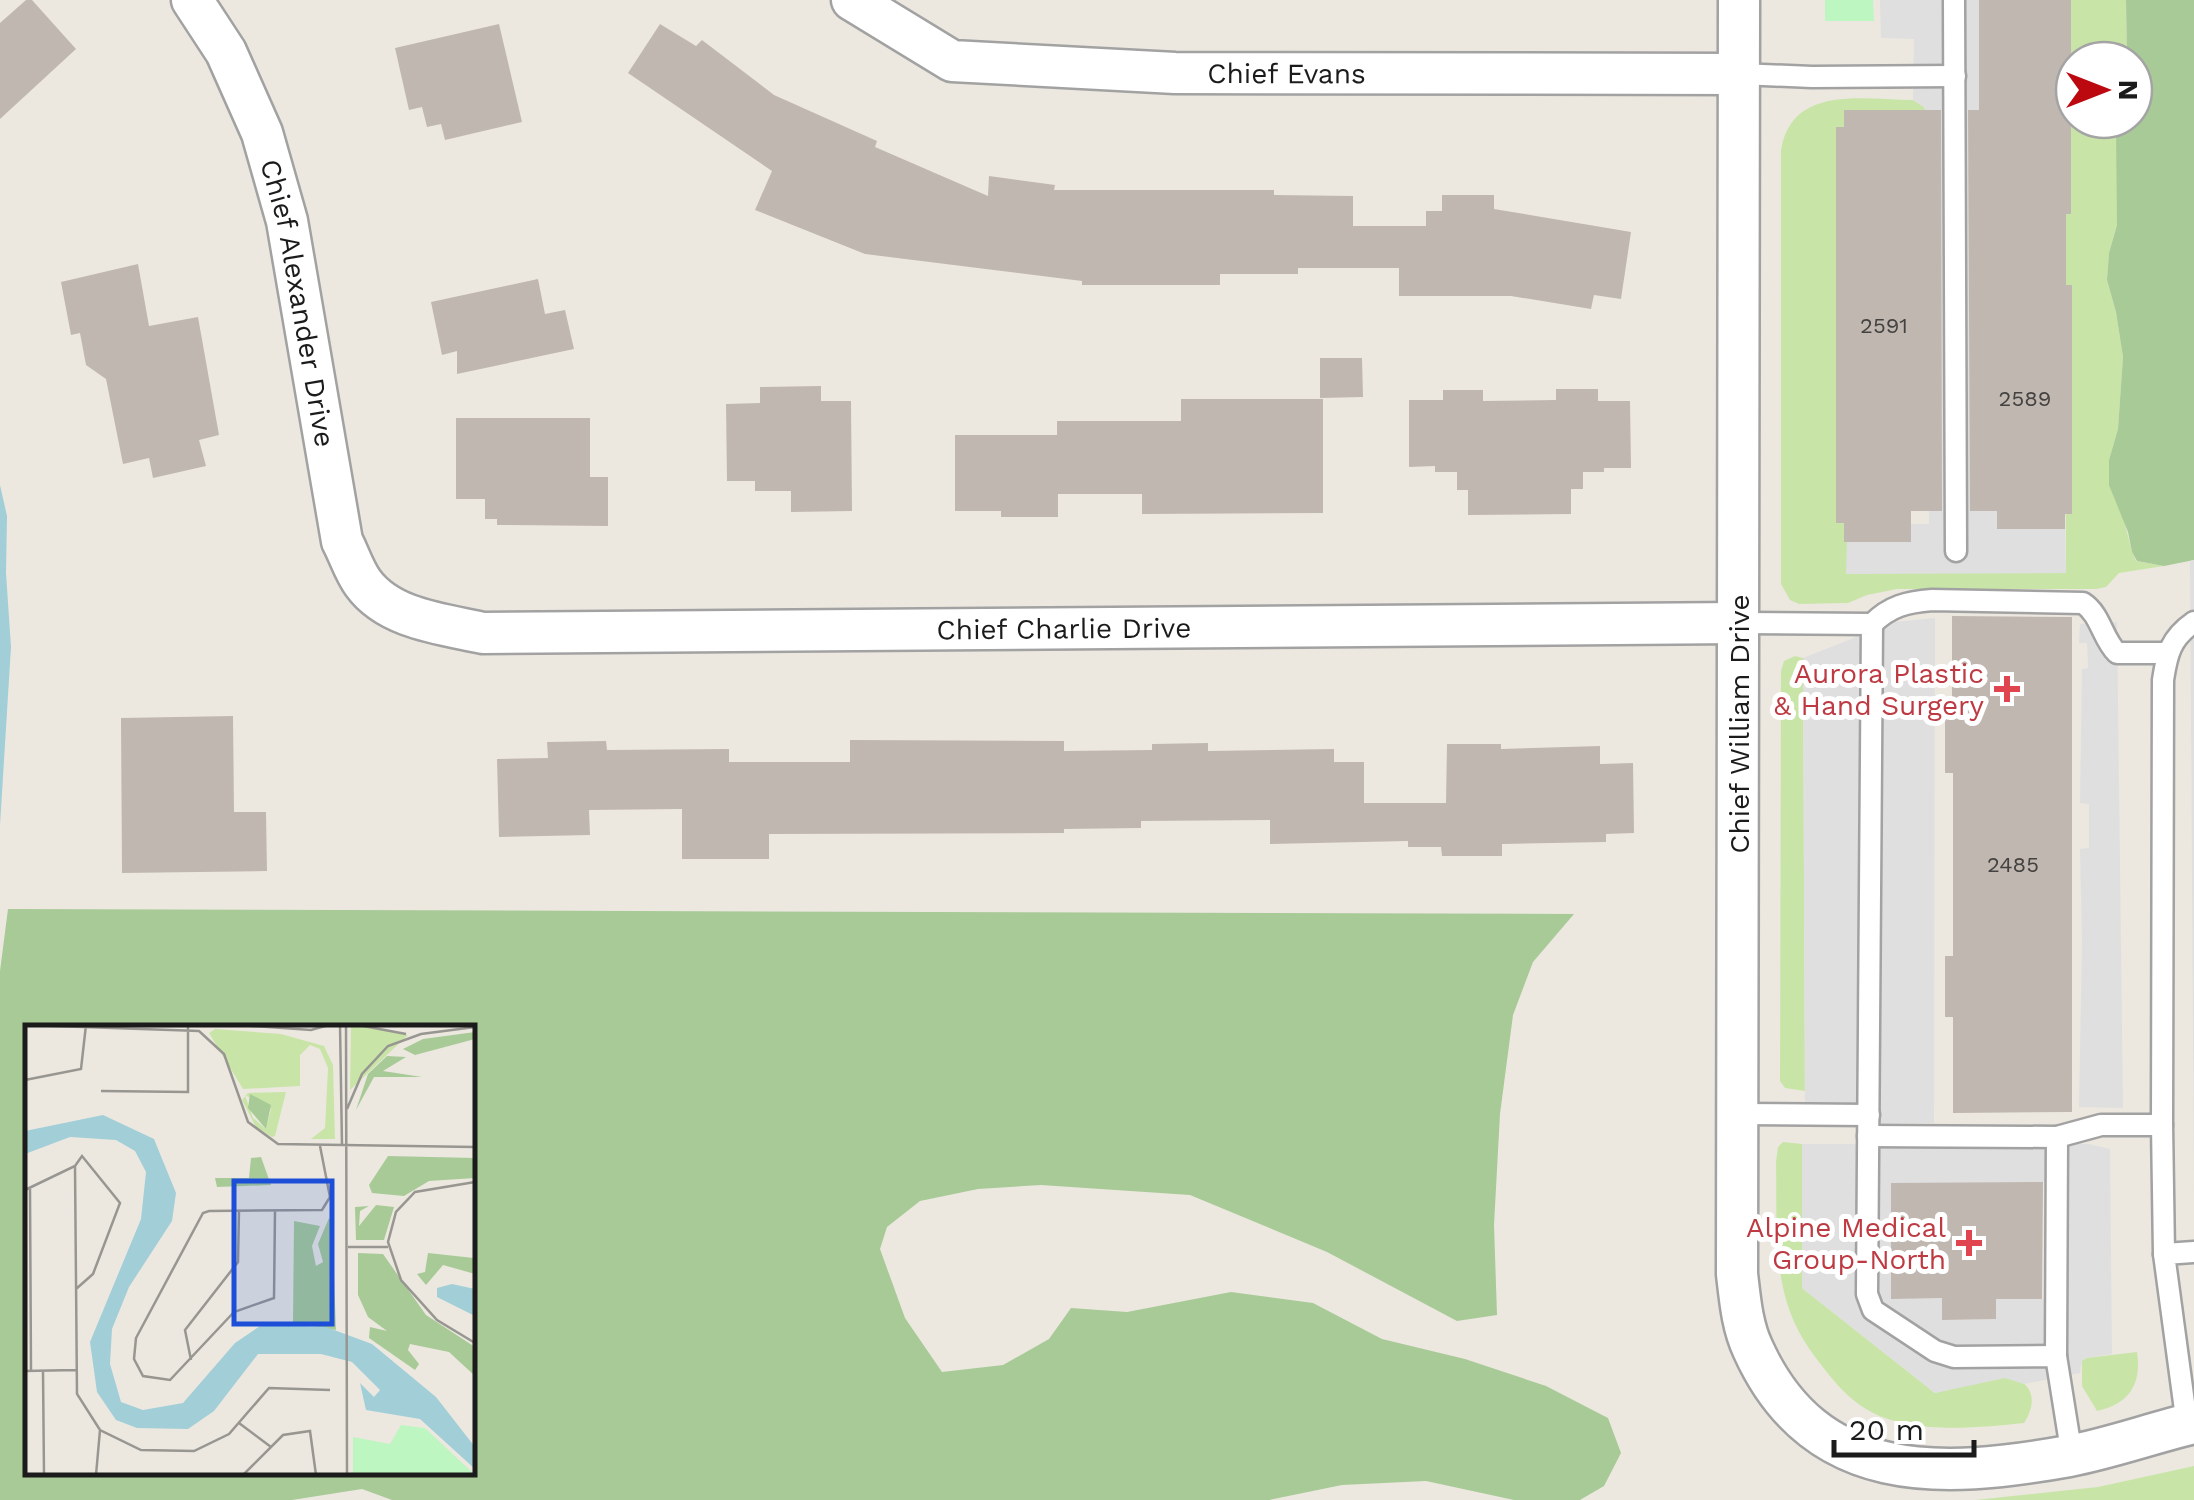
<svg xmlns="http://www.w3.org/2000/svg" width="2194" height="1500" font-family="'Work Sans',sans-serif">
<rect width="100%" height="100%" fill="#ece8e0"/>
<g fill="#c8e5a7">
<path d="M 2071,0 L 2126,0 L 2127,60 L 2074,60 L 2074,120 L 2118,120 L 2117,225 L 2109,253 L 2107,280 L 2116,312 L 2123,357 L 2118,429 L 2109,460 L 2132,552 L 2136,561 L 2164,566 L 2119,573 L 2106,587 L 2096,589 L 1897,589 L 1867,595 L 1848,603 L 1799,604 L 1790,600 L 1781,584 L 1781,150 C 1792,84 1864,100 1913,100 L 1924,107 L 1928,116 L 1836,128 L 1836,523 L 1844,523 L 1844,541 L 2066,573 L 2065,214 L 2071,214 Z"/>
<path d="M 1795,656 L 1803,658 L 1805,1091 L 1785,1088 L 1780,1081 L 1781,671 L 1784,661 Z"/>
<path d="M 1783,1142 L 1802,1144 L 1802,1288 L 1935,1393 C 1951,1389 1991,1377 2005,1378 C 2034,1379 2038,1402 2024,1423 C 1977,1428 1908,1435 1866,1409 C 1848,1398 1835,1383 1822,1366 C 1804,1343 1791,1322 1784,1292 C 1774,1251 1777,1205 1776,1162 L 1778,1147 Z"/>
<path d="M 2137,1352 C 2142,1384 2129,1404 2097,1411 L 2082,1386 L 2082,1361 L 2086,1358 Z"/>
<path d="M 2194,1466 L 2194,1500 L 1975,1500 L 2098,1487 Z"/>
</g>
<g fill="#a8ca97" fill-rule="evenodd">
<path d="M 2126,0 L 2194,0 L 2194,560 L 2164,566 L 2137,561 L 2132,552 L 2128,532 L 2109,485 L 2109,460 L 2118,429 L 2123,357 L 2116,312 L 2107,280 L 2109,253 L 2117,225 L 2116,128 L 2118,120 L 2134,120 L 2134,60 L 2127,60 Z"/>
<path d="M 8,909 L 1574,914 L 1533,962 L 1513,1015 L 1500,1114 L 1494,1225 L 1497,1315 L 1457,1321 L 1327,1252 L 1190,1195 L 1041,1185 L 978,1189 L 920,1201 L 887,1227 L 880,1249 L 905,1318 L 942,1372 L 1003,1365 L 1049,1339 L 1071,1308 L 1127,1312 L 1231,1292 L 1313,1303 L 1382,1339 L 1465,1359 L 1546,1386 L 1608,1418 L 1621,1453 L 1604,1486 L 1580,1500 L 1514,1500 L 1426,1481 L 1342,1485 L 1269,1500 L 392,1500 L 362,1489 L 292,1500 L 0,1500 L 0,971 ZM 28,1028 L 472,1028 L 472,1472 L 28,1472 Z"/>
</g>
<path fill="#bdf6c0" d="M 1825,0 L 1873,0 L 1874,21 L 1825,21 Z"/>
<g fill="#dfdfdf" fill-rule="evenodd">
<path d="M 1880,0 L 1979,0 L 1979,200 L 1998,529 L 2065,529 L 2066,573 L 1846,574 L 1847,542 L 1911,542 L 1911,524 L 1929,524 L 1928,116 L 1924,107 L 1913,100 L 1914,39 L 1881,38 Z"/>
<path d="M 2194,560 L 2194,1193 L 2190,561 Z"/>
<path d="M 1935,618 L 1934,1123 L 1805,1124 L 1803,658 L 1894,622 Z"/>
<path d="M 2117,622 L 2123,1108 L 2079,1107 L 2082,941 L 2080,849 L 2089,848 L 2089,804 L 2080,803 L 2082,669 L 2088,668 L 2087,643 L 2079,643 L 2080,624 Z"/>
<path d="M 1802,1144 L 2089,1144 L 2110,1149 L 2112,1354 L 2085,1358 L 2082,1361 L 2080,1373 L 2024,1384 L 2005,1378 L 1935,1393 L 1802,1288 ZM 2045,1182 L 2047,1187 L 2048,1299 L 1996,1299 L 1995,1319 L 1943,1320 L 1942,1298 L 1891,1298 L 1891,1184 Z"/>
</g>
<path fill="#a2ced8" d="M 0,485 L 7,516 L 6,573 L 11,647 L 0,825 Z"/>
<g fill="#c0b7b0">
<path d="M 26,0 L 32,0 L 76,49 L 0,119 L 0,23 Z"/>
<path d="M 1979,0 L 2071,0 L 2071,214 L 2066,214 L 2066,285 L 2072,285 L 2072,514 L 2065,514 L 2065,529 L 1997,529 L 1997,511 L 1970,511 L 1968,110 L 1979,110 Z"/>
<path d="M 499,24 L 522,122 L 445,140 L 441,124 L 427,127 L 422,107 L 409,110 L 395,48 Z"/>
<path d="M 660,24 L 696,46 L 702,40 L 774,95 L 877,141 L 875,147 L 988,196 L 989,176 L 1055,185 L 1054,190 L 1274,190 L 1274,195 L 1353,196 L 1353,226 L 1426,226 L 1426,211 L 1442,211 L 1442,195 L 1494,195 L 1494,209 L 1631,232 L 1621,299 L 1594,295 L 1591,309 L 1511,296 L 1399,296 L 1399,268 L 1298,268 L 1298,274 L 1220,274 L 1220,285 L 1082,285 L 1082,281 L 865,254 L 755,210 L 772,171 L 628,73 Z"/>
<path d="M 1844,110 L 1941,110 L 1942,511 L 1911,511 L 1911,542 L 1844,542 L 1844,523 L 1836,523 L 1836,127 L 1844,127 Z"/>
<path d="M 138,264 L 149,326 L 198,317 L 219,435 L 199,440 L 206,466 L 153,478 L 149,458 L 123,464 L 106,379 L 86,365 L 80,333 L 71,335 L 61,282 Z"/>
<path d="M 538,279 L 545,314 L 565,310 L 574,349 L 457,374 L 457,351 L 442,355 L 431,302 Z"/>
<path d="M 1320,358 L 1362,358 L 1363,397 L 1320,398 Z"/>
<path d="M 821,386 L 821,401 L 851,401 L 852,511 L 791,512 L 791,491 L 755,491 L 755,481 L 727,481 L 726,404 L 760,403 L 760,387 Z"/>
<path d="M 1556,389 L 1598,389 L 1598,401 L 1630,401 L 1631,468 L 1604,468 L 1604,472 L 1583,472 L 1583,489 L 1571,489 L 1571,514 L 1468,515 L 1468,490 L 1457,490 L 1457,472 L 1435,472 L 1435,466 L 1409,467 L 1409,400 L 1443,400 L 1443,390 L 1483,390 L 1483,401 L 1556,400 Z"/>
<path d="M 1181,399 L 1323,399 L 1323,513 L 1142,514 L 1142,494 L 1058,494 L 1058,517 L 1001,517 L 1001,511 L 955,511 L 955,435 L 1057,435 L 1057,421 L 1181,421 Z"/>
<path d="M 456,418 L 590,418 L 590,477 L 608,477 L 608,526 L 497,525 L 497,519 L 485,519 L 485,499 L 456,499 Z"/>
<path d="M 1952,616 L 2072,617 L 2072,1112 L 1953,1113 L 1953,1017 L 1945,1017 L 1945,956 L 1953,956 L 1953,773 L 1945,773 L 1945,711 L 1952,711 Z"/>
<path d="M 233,716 L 234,812 L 266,812 L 267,871 L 122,873 L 121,718 Z"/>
<path d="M 850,740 L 1064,741 L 1064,751 L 1152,750 L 1152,744 L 1208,743 L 1208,751 L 1334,749 L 1334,762 L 1364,762 L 1364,803 L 1446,803 L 1447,744 L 1501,744 L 1501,749 L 1600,746 L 1600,764 L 1633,763 L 1634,833 L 1606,834 L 1606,842 L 1502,844 L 1502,856 L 1442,856 L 1441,847 L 1408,847 L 1408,841 L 1270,844 L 1270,820 L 1141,821 L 1141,828 L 1064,829 L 1064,833 L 769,834 L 769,859 L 682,859 L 682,809 L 589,810 L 590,835 L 499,837 L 497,759 L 548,758 L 547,742 L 606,741 L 607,750 L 729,749 L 729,762 L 850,762 Z"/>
<path d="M 2043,1182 L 2042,1299 L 1996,1299 L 1996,1319 L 1942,1320 L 1942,1298 L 1891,1299 L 1891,1183 Z"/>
</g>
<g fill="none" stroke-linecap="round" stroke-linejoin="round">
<g stroke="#a2a2a2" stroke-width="25">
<g id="service">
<path d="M 1954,0 L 1956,551"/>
<path d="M 1740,74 L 1812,77 L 1955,76"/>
<path d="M 1739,623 L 1872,624 L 1867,1294 L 1873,1310 L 1935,1351 L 1954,1357 L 2056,1356 L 2072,1456"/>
<path d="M 1872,624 C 1890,606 1907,602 1932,600 L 2083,603 C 2101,615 2102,638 2117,653 L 2167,653"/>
<path d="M 1737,1114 L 1869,1115"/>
<path d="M 1868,1136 L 2057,1137 L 2101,1125 L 2162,1125"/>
<path d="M 2164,1254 L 2162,1125 L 2163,680 C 2167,653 2171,638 2194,622"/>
<path d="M 2056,1356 L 2057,1137"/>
<path d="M 2187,1425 L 2164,1254 L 2194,1252"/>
</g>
</g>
<g stroke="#a2a2a2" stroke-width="45">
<g id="minor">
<path id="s1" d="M 192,0 L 226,52 L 262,133 L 287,221 L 342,541 C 349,554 354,571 363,583 C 389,619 442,624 483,633 L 1739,623"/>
<path id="s2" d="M 852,0 L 952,61 L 1175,73 L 1740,74"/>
<path d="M 1739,0 L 1737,1274 C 1740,1299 1742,1326 1753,1349 C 1815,1486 1941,1479 2069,1456 C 2111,1448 2152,1433 2194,1423"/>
</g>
</g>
<use href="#service" stroke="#fff" stroke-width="20"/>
<use href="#minor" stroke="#fff" stroke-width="40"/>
</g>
<g fill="#e0444e" stroke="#fff" stroke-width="4">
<path d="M2002 674h10v10h10v10h-10v10h-10v-10h-10v-10h10z"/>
<path d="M1964 1228h10v10h10v10h-10v10h-10v-10h-10v-10h10z"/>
</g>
<g text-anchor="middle" stroke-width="10" stroke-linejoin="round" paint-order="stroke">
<g font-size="22" fill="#444240">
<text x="1884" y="333">2591</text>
<text x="2025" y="406">2589</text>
<text x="2013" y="872">2485</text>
</g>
<g font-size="28" fill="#1b1b1b" stroke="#fff">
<text dy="10" stroke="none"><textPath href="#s2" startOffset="452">Chief Evans</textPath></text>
<text dy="10" stroke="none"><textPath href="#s1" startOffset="325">Chief Alexander Drive</textPath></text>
<text dy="10" stroke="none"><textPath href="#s1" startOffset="1328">Chief Charlie Drive</textPath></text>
<text transform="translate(1739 724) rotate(-90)" y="10">Chief William Drive</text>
</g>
<g font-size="28" fill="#be3a42" stroke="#fff" text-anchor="end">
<text x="1984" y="683">Aurora Plastic<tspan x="1984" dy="32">&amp; Hand Surgery</tspan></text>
<text x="1946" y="1237">Alpine Medical<tspan x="1946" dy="32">Group-North</tspan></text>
</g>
</g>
<g transform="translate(25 1025)">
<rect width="450" height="450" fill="#ece8e0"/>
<path d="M 326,0 L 383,10 L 325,65 ZM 190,4 L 256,9 L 299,21 L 308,40 L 310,114 L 286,114 L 300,103 L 303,43 L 295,24 L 285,20 L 275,30 L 275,61 L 218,64 L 184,8 ZM 261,67 L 250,111 L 247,112 L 231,102 L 217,75 L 223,68 ZM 220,70 L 246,84 L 241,104 L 228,93 Z" fill="#c8e5a7" fill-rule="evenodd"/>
<path d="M 450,7 L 450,14 L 390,30 L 378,24 L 398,14 ZM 362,31 L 381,32 L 358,46 L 397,52 L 349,52 L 331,85 L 343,49 ZM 225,69 L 246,80 L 241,104 L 223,83 ZM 363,131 L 450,133 L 450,153 L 404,156 L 379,171 L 347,168 L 344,160 ZM 236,132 L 246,160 L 192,162 L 190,153 L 224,153 L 226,133 ZM 351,180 L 369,182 L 359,215 L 331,215 L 330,182 L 344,181 L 335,186 L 334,201 ZM 304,193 L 307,197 L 311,305 L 268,298 L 269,196 L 295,201 L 287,221 L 291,241 L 298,237 L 293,219 ZM 333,228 L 358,229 L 401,290 L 450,322 L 450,351 L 424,327 L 385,319 L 383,325 L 394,339 L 390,345 L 344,313 L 345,302 L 362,306 L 343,292 L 333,270 ZM 403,228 L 449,233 L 450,249 L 418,240 L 401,260 L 392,249 L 400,247 Z" fill="#a8ca97"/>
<path d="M 376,400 L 400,403 L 450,450 L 328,450 L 328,412 L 365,419 Z" fill="#bdf6c0"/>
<path d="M 78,90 L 129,114 L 151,168 L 147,196 L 104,262 L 87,304 L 85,339 L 96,377 L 118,385 L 158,378 L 210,318 L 238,299 L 301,302 L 347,319 L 411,372 L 450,422 L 450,444 L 395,394 L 341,385 L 335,358 L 349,372 L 355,365 L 327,337 L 296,329 L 233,329 L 189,386 L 163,404 L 112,403 L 91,395 L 72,367 L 65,317 L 116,194 L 121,147 L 110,126 L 91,115 L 45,112 L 0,129 L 0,106 ZM 427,259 L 450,264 L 450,291 L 412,272 L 412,263 Z" fill="#a2ced8"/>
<path fill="none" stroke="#989691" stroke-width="2.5" d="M 0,0 L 174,6 L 199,29 L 223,97 L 253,119 L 450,122M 215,0 L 286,5 L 304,0M 315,0 L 317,121M 321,0 L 322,450M 333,0 L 381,9M 0,55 L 56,44 L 61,0M 76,66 L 163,67 L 163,2M 322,84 L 337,49 L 363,21 L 396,9 L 450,2M 50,141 L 52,369 L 75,405 L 116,425 L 169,426 L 204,409 L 244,363 L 305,365M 450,157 L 390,167 L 371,187 L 363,217 L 376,255 L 412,295 L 450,318M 5,164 L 6,346M 0,165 L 50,141 L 57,131 L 95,178 L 68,249 L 51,264M 250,186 L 249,273 L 209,287 L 145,355 L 118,351 L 109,334 L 111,313 L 178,188 L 184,186 L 297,185 L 305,172 L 295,121M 323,222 L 363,222M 166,335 L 160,305 L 213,237 L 214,186M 0,346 L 51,345M 18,346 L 19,450M 214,398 L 246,422M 71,450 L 75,405M 218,450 L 258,410 L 285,406 L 291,450"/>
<path fill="#1d4ed8" fill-opacity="0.15" stroke="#1d4ed8" stroke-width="5" d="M 209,156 L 307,156 L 307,299 L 209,299 Z"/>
<rect width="450" height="450" fill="none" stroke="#1b1b1b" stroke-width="5"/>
</g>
<g transform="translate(2104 90) rotate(90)"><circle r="48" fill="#ffffff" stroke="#a4a4a4" stroke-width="2.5"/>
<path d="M0-8L18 38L0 25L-18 38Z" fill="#bc0910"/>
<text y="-15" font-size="28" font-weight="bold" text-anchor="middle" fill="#1b1b1b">N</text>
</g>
<path d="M1834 1440v15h140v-15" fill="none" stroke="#1b1b1b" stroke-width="5"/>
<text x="1849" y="1440" font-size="30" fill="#1b1b1b" stroke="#ffffff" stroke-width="8" paint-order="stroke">20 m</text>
</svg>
